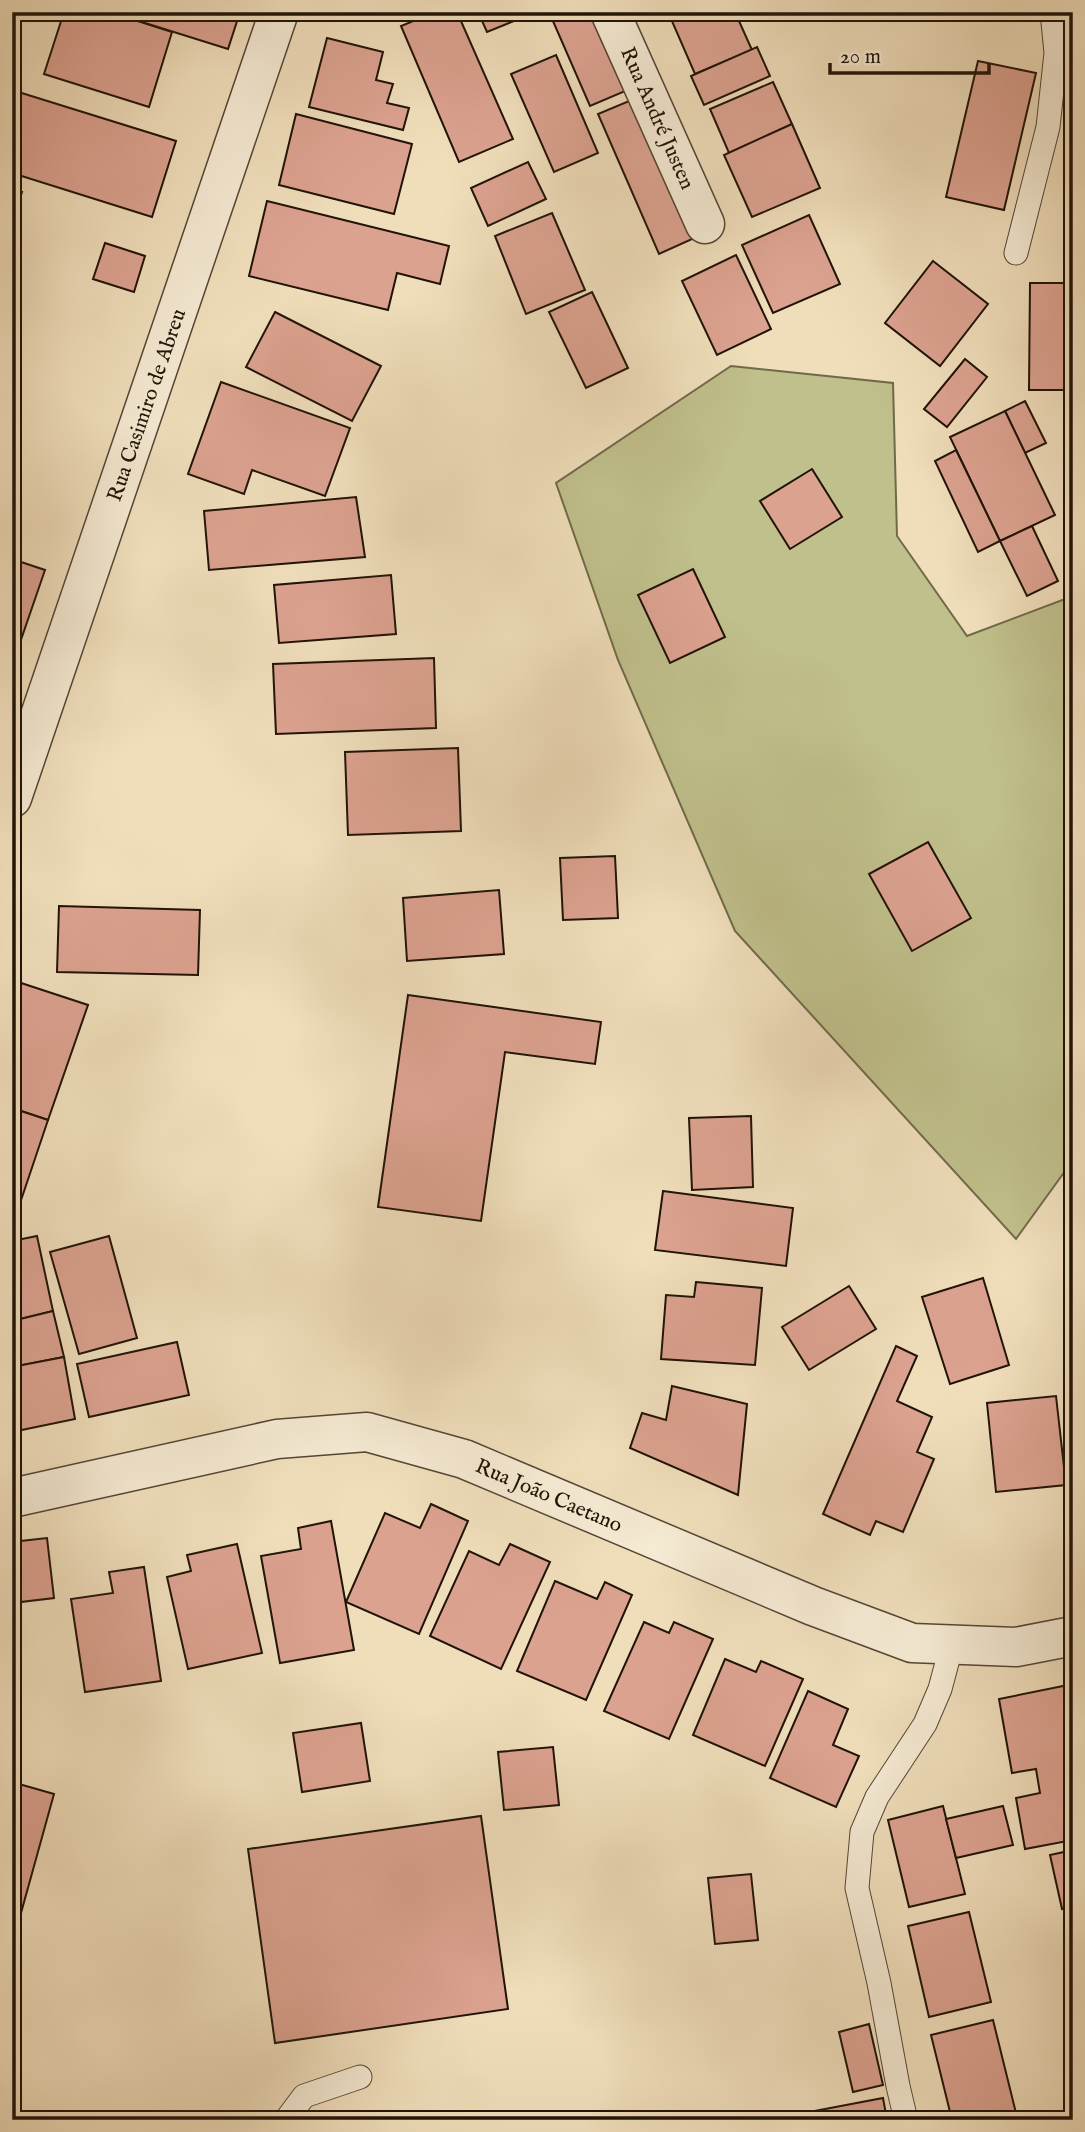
<svg xmlns="http://www.w3.org/2000/svg" width="1085" height="2132" font-family="'IM FELL English',serif">
<rect width="100%" height="100%" fill="#f0debb"/>
<filter id="stains"><feTurbulence type="fractalNoise" baseFrequency=".00286" numOctaves="4"/><feColorMatrix values="0 0 0 0 .2 0 0 0 0 .09 0 0 0 0 .02 0 0 0 .5 -.17"/></filter>
<radialGradient id="worn" r=".72"><stop offset=".6" stop-color="#630" stop-opacity="0"/><stop offset="1" stop-color="#630" stop-opacity=".3"/></radialGradient>
<path fill="#c0c08c" stroke="#706a4a" stroke-width="2" d="M 731,366 L 893,383 L 897,536 L 967,636 L 1073,596 L 1073,1160 L 1016,1239 L 735,931 L 618,660 L 556,483 Z"/>
<g fill="#dca290" stroke="#201307" stroke-width="2">
<path d="M 64,12 L 110,12 L 172,32 L 149,107 L 44,74 Z"/>
<path d="M 110,12 L 240,12 L 228,49 Z"/>
<path d="M 435,12 L 457,12 L 513,139 L 459,162 L 401,26 Z"/>
<path d="M 478,12 L 530,12 L 531,14 L 487,32 Z"/>
<path d="M 549,12 L 605,12 L 637,86 L 590,106 Z"/>
<path d="M 668,12 L 735,12 L 752,50 L 695,74 Z"/>
<path d="M 327,38 L 383,52 L 376,80 L 393,84 L 387,103 L 409,108 L 403,130 L 309,107 Z"/>
<path d="M 757,47 L 770,76 L 704,105 L 691,76 Z"/>
<path d="M 556,55 L 598,153 L 554,172 L 511,74 Z"/>
<path d="M 978,61 L 1036,73 L 1004,210 L 946,197 Z"/>
<path d="M 773,82 L 792,124 L 729,153 L 710,109 Z"/>
<path d="M 12,90 L 176,141 L 152,217 L 12,173 Z"/>
<path d="M 641,96 L 701,235 L 659,254 L 598,114 Z"/>
<path d="M 296,114 L 412,144 L 394,214 L 279,185 Z"/>
<path d="M 792,124 L 820,188 L 752,217 L 724,155 Z"/>
<path d="M 528,162 L 546,199 L 488,226 L 471,188 Z"/>
<path d="M 12,189 L 22,192 L 12,222 Z"/>
<path d="M 267,201 L 449,246 L 440,284 L 397,273 L 388,310 L 249,276 Z"/>
<path d="M 552,213 L 585,290 L 526,314 L 495,236 Z"/>
<path d="M 809,215 L 840,284 L 773,313 L 742,245 Z"/>
<path d="M 105,243 L 145,256 L 134,292 L 93,279 Z"/>
<path d="M 736,255 L 771,329 L 717,355 L 682,281 Z"/>
<path d="M 933,261 L 988,304 L 940,366 L 885,323 Z"/>
<path d="M 1030,283 L 1068,283 L 1067,390 L 1029,390 Z"/>
<path d="M 592,292 L 628,368 L 586,388 L 549,312 Z"/>
<path d="M 275,312 L 381,366 L 352,421 L 246,367 Z"/>
<path d="M 965,359 L 987,377 L 947,427 L 924,409 Z"/>
<path d="M 221,382 L 350,428 L 325,496 L 252,470 L 244,494 L 188,474 Z"/>
<path d="M 1025,401 L 1046,443 L 1025,453 L 1005,411 Z"/>
<path d="M 1005,411 L 1055,515 L 1000,541 L 950,437 Z"/>
<path d="M 956,450 L 1000,541 L 978,552 L 935,461 Z"/>
<path d="M 812,469 L 842,517 L 790,549 L 760,501 Z"/>
<path d="M 356,497 L 365,557 L 209,570 L 204,511 Z"/>
<path d="M 1032,526 L 1058,581 L 1027,596 L 1000,541 Z"/>
<path d="M 12,559 L 45,570 L 14,660 L 12,659 Z"/>
<path d="M 693,569 L 725,637 L 670,663 L 638,595 Z"/>
<path d="M 391,575 L 396,634 L 279,643 L 274,585 Z"/>
<path d="M 434,658 L 436,728 L 276,734 L 273,664 Z"/>
<path d="M 458,748 L 461,831 L 348,835 L 345,752 Z"/>
<path d="M 928,842 L 971,918 L 912,951 L 869,874 Z"/>
<path d="M 615,856 L 618,918 L 563,920 L 560,858 Z"/>
<path d="M 499,890 L 504,954 L 407,961 L 403,898 Z"/>
<path d="M 59,906 L 200,910 L 198,975 L 57,972 Z"/>
<path d="M 12,980 L 88,1005 L 48,1120 L 12,1108 Z"/>
<path d="M 408,995 L 601,1022 L 595,1064 L 505,1052 L 481,1221 L 378,1207 Z"/>
<path d="M 12,1108 L 48,1120 L 12,1227 Z"/>
<path d="M 751,1116 L 753,1187 L 692,1190 L 689,1118 Z"/>
<path d="M 663,1191 L 793,1208 L 786,1266 L 655,1250 Z"/>
<path d="M 37,1236 L 53,1311 L 12,1321 L 12,1241 Z"/>
<path d="M 109,1236 L 137,1338 L 79,1354 L 50,1252 Z"/>
<path d="M 983,1278 L 1009,1365 L 950,1384 L 922,1297 Z"/>
<path d="M 696,1282 L 762,1288 L 755,1365 L 661,1359 L 666,1295 L 694,1297 Z"/>
<path d="M 849,1286 L 876,1329 L 809,1370 L 782,1327 Z"/>
<path d="M 53,1311 L 64,1357 L 12,1367 L 12,1321 Z"/>
<path d="M 177,1342 L 189,1395 L 89,1417 L 77,1364 Z"/>
<path d="M 896,1346 L 917,1356 L 897,1401 L 932,1417 L 917,1452 L 934,1459 L 903,1532 L 876,1521 L 870,1535 L 823,1514 Z"/>
<path d="M 64,1357 L 75,1419 L 12,1432 L 12,1367 Z"/>
<path d="M 672,1386 L 747,1404 L 738,1495 L 630,1448 L 642,1413 L 666,1420 Z"/>
<path d="M 1056,1396 L 1066,1485 L 996,1492 L 987,1403 Z"/>
<path d="M 431,1504 L 468,1521 L 419,1634 L 346,1602 L 385,1513 L 420,1528 Z"/>
<path d="M 331,1521 L 354,1650 L 280,1663 L 261,1556 L 301,1549 L 298,1528 Z"/>
<path d="M 47,1538 L 54,1598 L 12,1603 L 12,1542 Z"/>
<path d="M 237,1544 L 262,1653 L 188,1669 L 167,1577 L 191,1571 L 187,1555 Z"/>
<path d="M 510,1544 L 550,1562 L 501,1669 L 430,1636 L 469,1551 L 499,1565 Z"/>
<path d="M 144,1567 L 161,1681 L 85,1692 L 71,1599 L 113,1593 L 109,1572 Z"/>
<path d="M 555,1581 L 597,1599 L 605,1582 L 632,1595 L 586,1700 L 517,1671 Z"/>
<path d="M 644,1622 L 669,1633 L 674,1622 L 713,1639 L 669,1739 L 604,1711 Z"/>
<path d="M 725,1659 L 756,1672 L 761,1661 L 803,1679 L 765,1766 L 693,1735 Z"/>
<path d="M 1073,1684 L 1073,1840 L 1025,1849 L 1016,1798 L 1040,1793 L 1036,1769 L 1012,1773 L 999,1699 Z"/>
<path d="M 808,1691 L 848,1709 L 833,1745 L 859,1756 L 836,1807 L 770,1778 Z"/>
<path d="M 361,1723 L 370,1781 L 302,1792 L 293,1733 Z"/>
<path d="M 553,1747 L 559,1805 L 504,1810 L 498,1752 Z"/>
<path d="M 12,1782 L 54,1794 L 16,1931 L 12,1930 Z"/>
<path d="M 943,1806 L 965,1894 L 909,1907 L 888,1820 Z"/>
<path d="M 1003,1806 L 1013,1845 L 956,1858 L 946,1819 Z"/>
<path d="M 481,1816 L 508,2009 L 275,2043 L 248,1849 Z"/>
<path d="M 1073,1850 L 1073,1906 L 1062,1909 L 1050,1855 Z"/>
<path d="M 751,1874 L 758,1940 L 715,1944 L 708,1878 Z"/>
<path d="M 969,1912 L 991,2002 L 929,2017 L 908,1926 Z"/>
<path d="M 993,2020 L 1016,2113 L 987,2120 L 952,2120 L 931,2035 Z"/>
<path d="M 869,2024 L 883,2085 L 853,2092 L 839,2032 Z"/>
<path d="M 12,2026 L 19,2029 L 12,2050 Z"/>
<path d="M 883,2098 L 887,2120 L 788,2120 L 788,2116 Z"/>
<path d="M 1073,2111 L 1073,2120 L 1040,2120 Z"/>
</g>
<g fill="none" stroke-linecap="round" stroke-linejoin="round">
<g stroke="#544634" stroke-width="25">
<g id="lane">
<path d="M 1016,253 L 1048,127 L 1056,53 L 1052,12"/>
<path d="M 286,2120 L 304,2096 L 360,2077"/>
<path d="M 906,2120 L 898,2086 L 879,1983 L 857,1888 L 862,1832 L 877,1797 L 925,1724 L 940,1689 L 952,1644"/>
</g>
</g>
<g stroke="#544634" stroke-width="41">
<g id="street">
<path d="M 610,12 L 705,224"/>
<path d="M 12,798 L 279,12"/>
<path d="M 12,1498 L 277,1439 L 367,1432 L 464,1459 L 813,1606 L 912,1643 L 1016,1647 L 1073,1636"/>
</g>
</g>
<use href="#lane" stroke="#f5ead3" stroke-width="23"/>
<use href="#street" stroke="#f5ead3" stroke-width="38"/>
</g>
<g text-anchor="middle" stroke-width="7" stroke-linejoin="round" paint-order="stroke">
<g font-size="21" fill="#201307" stroke="#f5ead3">
<text transform="translate(658 118) rotate(66)" y="7">Rua André Justen</text>
<text transform="translate(146 405) rotate(-71)" y="7">Rua Casimiro de Abreu</text>
<text transform="translate(549 1495) rotate(23)" y="7">Rua João Caetano</text>
</g>
</g>
<rect width="1085" height="2132" fill="none" stroke="#f0debb" stroke-width="42"/>
<rect x="14" y="14" width="1057" height="2104" fill="none" stroke="#201307" stroke-width="3.5"/>
<rect x="21" y="21" width="1043" height="2090" fill="none" stroke="#201307" stroke-width="2"/>
<path d="M830 63v10h159v-10" fill="none" stroke="#201307" stroke-width="3.5"/>
<text x="840" y="63" font-size="21" fill="#201307" stroke="#f5ead3" stroke-width="5" paint-order="stroke">20 m</text>
<rect width="100%" height="100%" filter="url(#stains)"/>
<rect width="100%" height="100%" fill="url(#worn)"/>
</svg>
